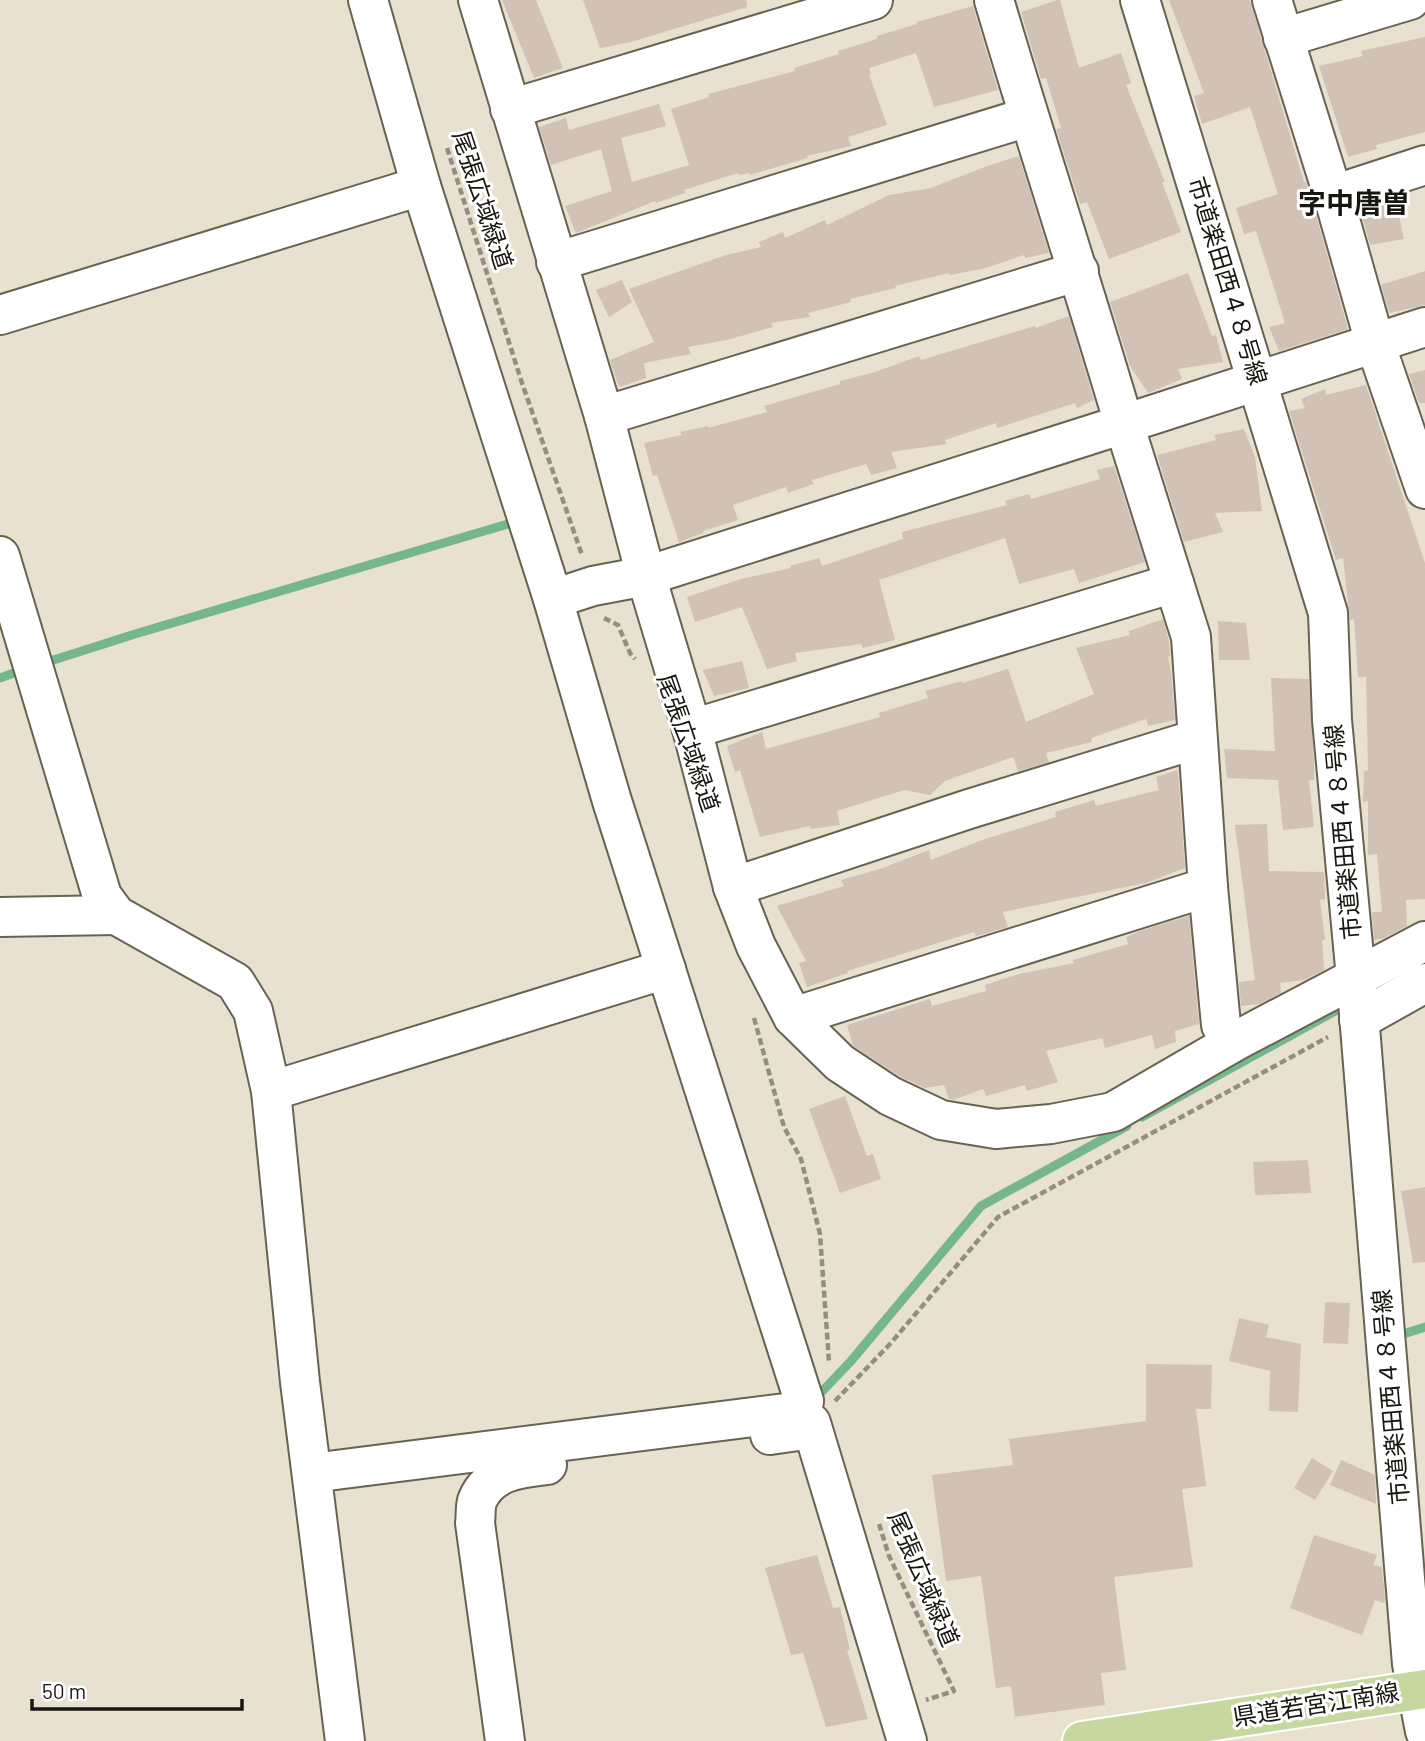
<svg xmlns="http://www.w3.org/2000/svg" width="1425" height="1741" font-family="Barlow,'Noto Sans JP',sans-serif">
<rect width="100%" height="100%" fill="#e8e1cf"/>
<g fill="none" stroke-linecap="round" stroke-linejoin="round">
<g stroke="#76b68f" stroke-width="9">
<path d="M 41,664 L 135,634 L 508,524"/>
<path d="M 0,678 L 25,669"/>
<path d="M 1142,1117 L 1348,1004"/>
<path d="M 1394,1337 L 1425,1327"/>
<path d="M 813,1401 L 851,1361 L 981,1206 L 1127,1126"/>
</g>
</g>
<g fill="#d2c1b5">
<path d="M 502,0 L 536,0 L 563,68 L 534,78 Z"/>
<path d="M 583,0 L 746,0 L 747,7 L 631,42 L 600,48 Z"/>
<path d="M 1057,0 L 1060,0 L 1079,68 L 1121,53 L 1131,83 L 1126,85 L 1165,182 L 1162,182 L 1181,232 L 1109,259 L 1087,202 L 1080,204 L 1056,129 L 1061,128 L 1046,78 L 1041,79 L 1021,12 Z"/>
<path d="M 1169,0 L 1250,0 L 1304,182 L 1306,182 L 1312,201 L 1348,329 L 1279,351 L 1269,327 L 1285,323 L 1256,231 L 1244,234 L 1236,208 L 1278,194 L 1250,107 L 1202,124 L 1194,96 L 1204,93 Z"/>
<path d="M 973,6 L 998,90 L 934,107 L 916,53 L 869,68 L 871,74 L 869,74 L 887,125 L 848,137 L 851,146 L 807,156 L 808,158 L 749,175 L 749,173 L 739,175 L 738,173 L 684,190 L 685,193 L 656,203 L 655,201 L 576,233 L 565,206 L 612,191 L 601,149 L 551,165 L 539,127 L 566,118 L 569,130 L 659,104 L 666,126 L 621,138 L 632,182 L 689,165 L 671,109 L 709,97 L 708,94 L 795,71 L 794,68 L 839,54 L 838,51 L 877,39 L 877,36 L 917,24 L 917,22 Z"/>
<path d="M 1425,37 L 1425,132 L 1376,145 L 1377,149 L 1348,157 L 1319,66 L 1363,56 L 1361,51 Z"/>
<path d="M 1019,156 L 1049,253 L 1025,258 L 1024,255 L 986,268 L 950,275 L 949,273 L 895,286 L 896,288 L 850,299 L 851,302 L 808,313 L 810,317 L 771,323 L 773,327 L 727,340 L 688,347 L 691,354 L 644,363 L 646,378 L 620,387 L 617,382 L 610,360 L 654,342 L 629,289 L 726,255 L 761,247 L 759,242 L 783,232 L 785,238 L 825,220 L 827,225 L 889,195 L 931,188 L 987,166 Z"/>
<path d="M 1395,198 L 1404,239 L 1370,245 L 1360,209 Z"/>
<path d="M 1425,271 L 1425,305 L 1389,313 L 1381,285 Z"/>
<path d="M 1188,273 L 1212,336 L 1216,335 L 1223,362 L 1178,369 L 1182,379 L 1148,393 L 1130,366 L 1110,302 Z"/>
<path d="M 622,280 L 632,302 L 609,317 L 596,290 Z"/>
<path d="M 1069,316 L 1094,400 L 1077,408 L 1075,403 L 997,428 L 996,423 L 945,440 L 947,444 L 891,452 L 897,468 L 871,475 L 866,464 L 812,480 L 814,484 L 788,493 L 786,487 L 733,505 L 738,520 L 703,531 L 703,533 L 679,542 L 657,475 L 653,476 L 644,443 L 682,435 L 680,432 L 708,426 L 708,428 L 767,412 L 764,406 L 840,384 L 840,381 L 875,372 L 919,356 L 921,360 L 1035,326 L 1036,328 Z"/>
<path d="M 1425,370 L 1425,403 L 1419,403 L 1409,374 Z"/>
<path d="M 1366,385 L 1425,563 L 1425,899 L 1406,900 L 1407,926 L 1384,938 L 1374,940 L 1372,912 L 1382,912 L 1377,854 L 1368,855 L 1368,801 L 1363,802 L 1364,771 L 1368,770 L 1366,677 L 1358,677 L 1354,619 L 1350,620 L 1343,558 L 1336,560 L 1289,411 L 1305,408 L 1301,399 L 1325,389 L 1326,395 Z"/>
<path d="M 1244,429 L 1255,457 L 1262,511 L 1215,513 L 1223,532 L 1184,542 L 1157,455 L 1216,440 L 1214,435 Z"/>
<path d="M 1114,466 L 1145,562 L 1079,583 L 1074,569 L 1019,584 L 1005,538 L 879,580 L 895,640 L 863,648 L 861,644 L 795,653 L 797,661 L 767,669 L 742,607 L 695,622 L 687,597 L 741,579 L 791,568 L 790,566 L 819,558 L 822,566 L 903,539 L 902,532 L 1007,505 L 1005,501 L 1029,494 L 1031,499 L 1100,479 L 1097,470 Z"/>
<path d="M 1163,619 L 1169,641 L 1170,656 L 1168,657 L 1171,671 L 1175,720 L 1148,726 L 1146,719 L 1091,738 L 1092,742 L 1046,753 L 1049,762 L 1018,771 L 1013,757 L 945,781 L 930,795 L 904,790 L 837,811 L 840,825 L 811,829 L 810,826 L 760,837 L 740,770 L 735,772 L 727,746 L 762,732 L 766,749 L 880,717 L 879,713 L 928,698 L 925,691 L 962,681 L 963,683 L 1008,669 L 1026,722 L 1094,694 L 1076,648 L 1130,635 L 1129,631 Z"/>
<path d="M 1218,621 L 1246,623 L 1250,660 L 1219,660 Z"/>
<path d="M 742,661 L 749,688 L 714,696 L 703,670 Z"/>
<path d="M 1271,678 L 1309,679 L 1314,761 L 1314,780 L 1309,780 L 1314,827 L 1283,830 L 1278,780 L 1227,778 L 1224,749 L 1275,751 Z"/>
<path d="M 1178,770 L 1185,868 L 1146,883 L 1003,912 L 1008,927 L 976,936 L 974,932 L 847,971 L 848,973 L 807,987 L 799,963 L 806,961 L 777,906 L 844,886 L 841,880 L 880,869 L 929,850 L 931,860 L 982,840 L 1056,817 L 1055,812 L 1094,800 L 1096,806 L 1159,790 L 1156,777 Z"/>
<path d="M 1267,824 L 1269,871 L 1324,872 L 1325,899 L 1320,900 L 1325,940 L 1322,940 L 1324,970 L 1304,980 L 1280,983 L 1281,993 L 1259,1004 L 1241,1006 L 1239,982 L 1255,980 L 1235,825 Z"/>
<path d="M 1189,916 L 1199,1024 L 1175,1031 L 1176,1042 L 1155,1049 L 1152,1035 L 1105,1048 L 1102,1038 L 1046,1051 L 1058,1082 L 1027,1091 L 1025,1085 L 986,1096 L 983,1089 L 953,1100 L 949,1099 L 944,1085 L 925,1088 L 901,1077 L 853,1046 L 847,1025 L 930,999 L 932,1006 L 986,991 L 985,985 L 1019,974 L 1074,963 L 1073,960 L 1128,944 L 1126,937 L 1140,931 Z"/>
<path d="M 845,1096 L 867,1156 L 873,1154 L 881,1179 L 840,1193 L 809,1109 Z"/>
<path d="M 1308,1160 L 1311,1193 L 1255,1195 L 1253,1162 Z"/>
<path d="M 1425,1187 L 1425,1262 L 1413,1263 L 1401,1191 Z"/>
<path d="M 1325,1302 L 1350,1303 L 1348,1344 L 1323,1343 Z"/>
<path d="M 1239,1318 L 1269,1325 L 1266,1337 L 1301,1344 L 1298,1412 L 1269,1411 L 1270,1371 L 1229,1361 Z"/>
<path d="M 1146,1364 L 1212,1365 L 1211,1409 L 1196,1409 L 1206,1486 L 1182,1489 L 1193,1567 L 1114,1577 L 1126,1670 L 1101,1673 L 1105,1705 L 1015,1717 L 1011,1686 L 996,1688 L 981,1576 L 946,1581 L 932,1475 L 1013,1465 L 1009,1439 L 1146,1421 Z"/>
<path d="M 1312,1458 L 1333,1471 L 1315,1500 L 1294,1488 Z"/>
<path d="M 1341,1460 L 1375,1475 L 1376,1504 L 1330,1485 Z"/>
<path d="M 1314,1535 L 1377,1555 L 1373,1565 L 1382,1567 L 1385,1600 L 1384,1603 L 1375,1600 L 1362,1635 L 1290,1608 Z"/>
<path d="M 817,1555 L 833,1608 L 840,1607 L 850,1650 L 847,1650 L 868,1719 L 826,1727 L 803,1653 L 791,1655 L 765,1568 Z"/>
</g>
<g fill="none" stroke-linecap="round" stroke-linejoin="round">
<g stroke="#686252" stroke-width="42">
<g id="minor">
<path d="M 478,0 L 604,416 L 646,576 L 692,729 L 733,887 L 756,946 L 793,1017 L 840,1063 L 890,1096 L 941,1120 L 996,1129 L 1051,1124 L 1113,1112 L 1232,1043 L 1425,941"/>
<path d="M 994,0 C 1036,142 1082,282 1124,424 L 1425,327"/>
<path d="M 1140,0 L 1328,613 L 1332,720 L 1356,978 L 1412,1664 L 1425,1731"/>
<path d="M 1272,0 L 1333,195 L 1375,343 L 1425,489"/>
<path d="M 1283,38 L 1410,0"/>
<path d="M 510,109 L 873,0"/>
<path d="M 1333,195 L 1425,165"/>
<path d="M 556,262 L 1028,117"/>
<path d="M 0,315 L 421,186"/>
<path d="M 604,416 L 1079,271"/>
<path d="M 0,556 L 102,896 L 116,915 L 235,982 L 253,1011 L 271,1091 L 300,1382 L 345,1741"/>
<path d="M 553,599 L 593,586 L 646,576 L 1124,424 L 1191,637 L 1208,887 L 1221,1025 L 1232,1043"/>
<path d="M 692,729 L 1174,583"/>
<path d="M 733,887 L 969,809 L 1197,739"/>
<path d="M 0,917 L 116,915"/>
<path d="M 793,1017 L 1208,887"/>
<path d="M 1359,1020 L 1425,983"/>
<path d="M 271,1091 L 666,969"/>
<path d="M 770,1435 L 798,1431 L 811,1423 L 907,1741"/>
<path d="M 312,1473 L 793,1412 L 804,1401 L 612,801 L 553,599 L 421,186 L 368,0"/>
<path d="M 505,1741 L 475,1523 C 476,1517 475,1508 477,1501 C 489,1471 520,1468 547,1465"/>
</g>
</g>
<g stroke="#fff" stroke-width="42">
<path id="major" d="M 1082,1741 L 1425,1689"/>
</g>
<g stroke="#938e81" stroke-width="4.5" stroke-dasharray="7 3.5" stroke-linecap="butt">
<path d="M 447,148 L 522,383 L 582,555"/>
<path d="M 604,618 L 618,625 L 630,653 L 635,659"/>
<path d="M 754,1018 L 784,1127 L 801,1159 L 820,1234 L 829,1362"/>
<path d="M 835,1401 L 890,1344 L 998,1217 L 1328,1037"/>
<path d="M 879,1524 L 889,1556 L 954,1691 L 926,1700"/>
</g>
<use href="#minor" stroke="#fff" stroke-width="38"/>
<use href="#major" stroke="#c6d89f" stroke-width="38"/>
</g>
<g text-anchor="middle" stroke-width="6" stroke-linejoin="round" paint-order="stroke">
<g font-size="24" fill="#181610" stroke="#fff">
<text transform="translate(482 200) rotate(72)" y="8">尾張広域緑道</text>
<text transform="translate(1227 281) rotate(73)" y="8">市道楽田西４８号線</text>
<text transform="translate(688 743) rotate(71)" y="8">尾張広域緑道</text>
<text transform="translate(1343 832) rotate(-95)" y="8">市道楽田西４８号線</text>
<text transform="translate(1391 1397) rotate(-95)" y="8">市道楽田西４８号線</text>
<text transform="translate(923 1579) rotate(67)" y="8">尾張広域緑道</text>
<text transform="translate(1316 1705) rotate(-9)" y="8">県道若宮江南線</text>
</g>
<g font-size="28" font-weight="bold" fill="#181610" stroke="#fff">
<text x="1354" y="213">字中唐曽</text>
</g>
</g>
<path d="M32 1699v10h210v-10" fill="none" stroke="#181610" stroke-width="3.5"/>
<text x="42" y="1699" font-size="21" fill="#181610" stroke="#ffffff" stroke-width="5" paint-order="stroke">50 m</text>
</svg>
